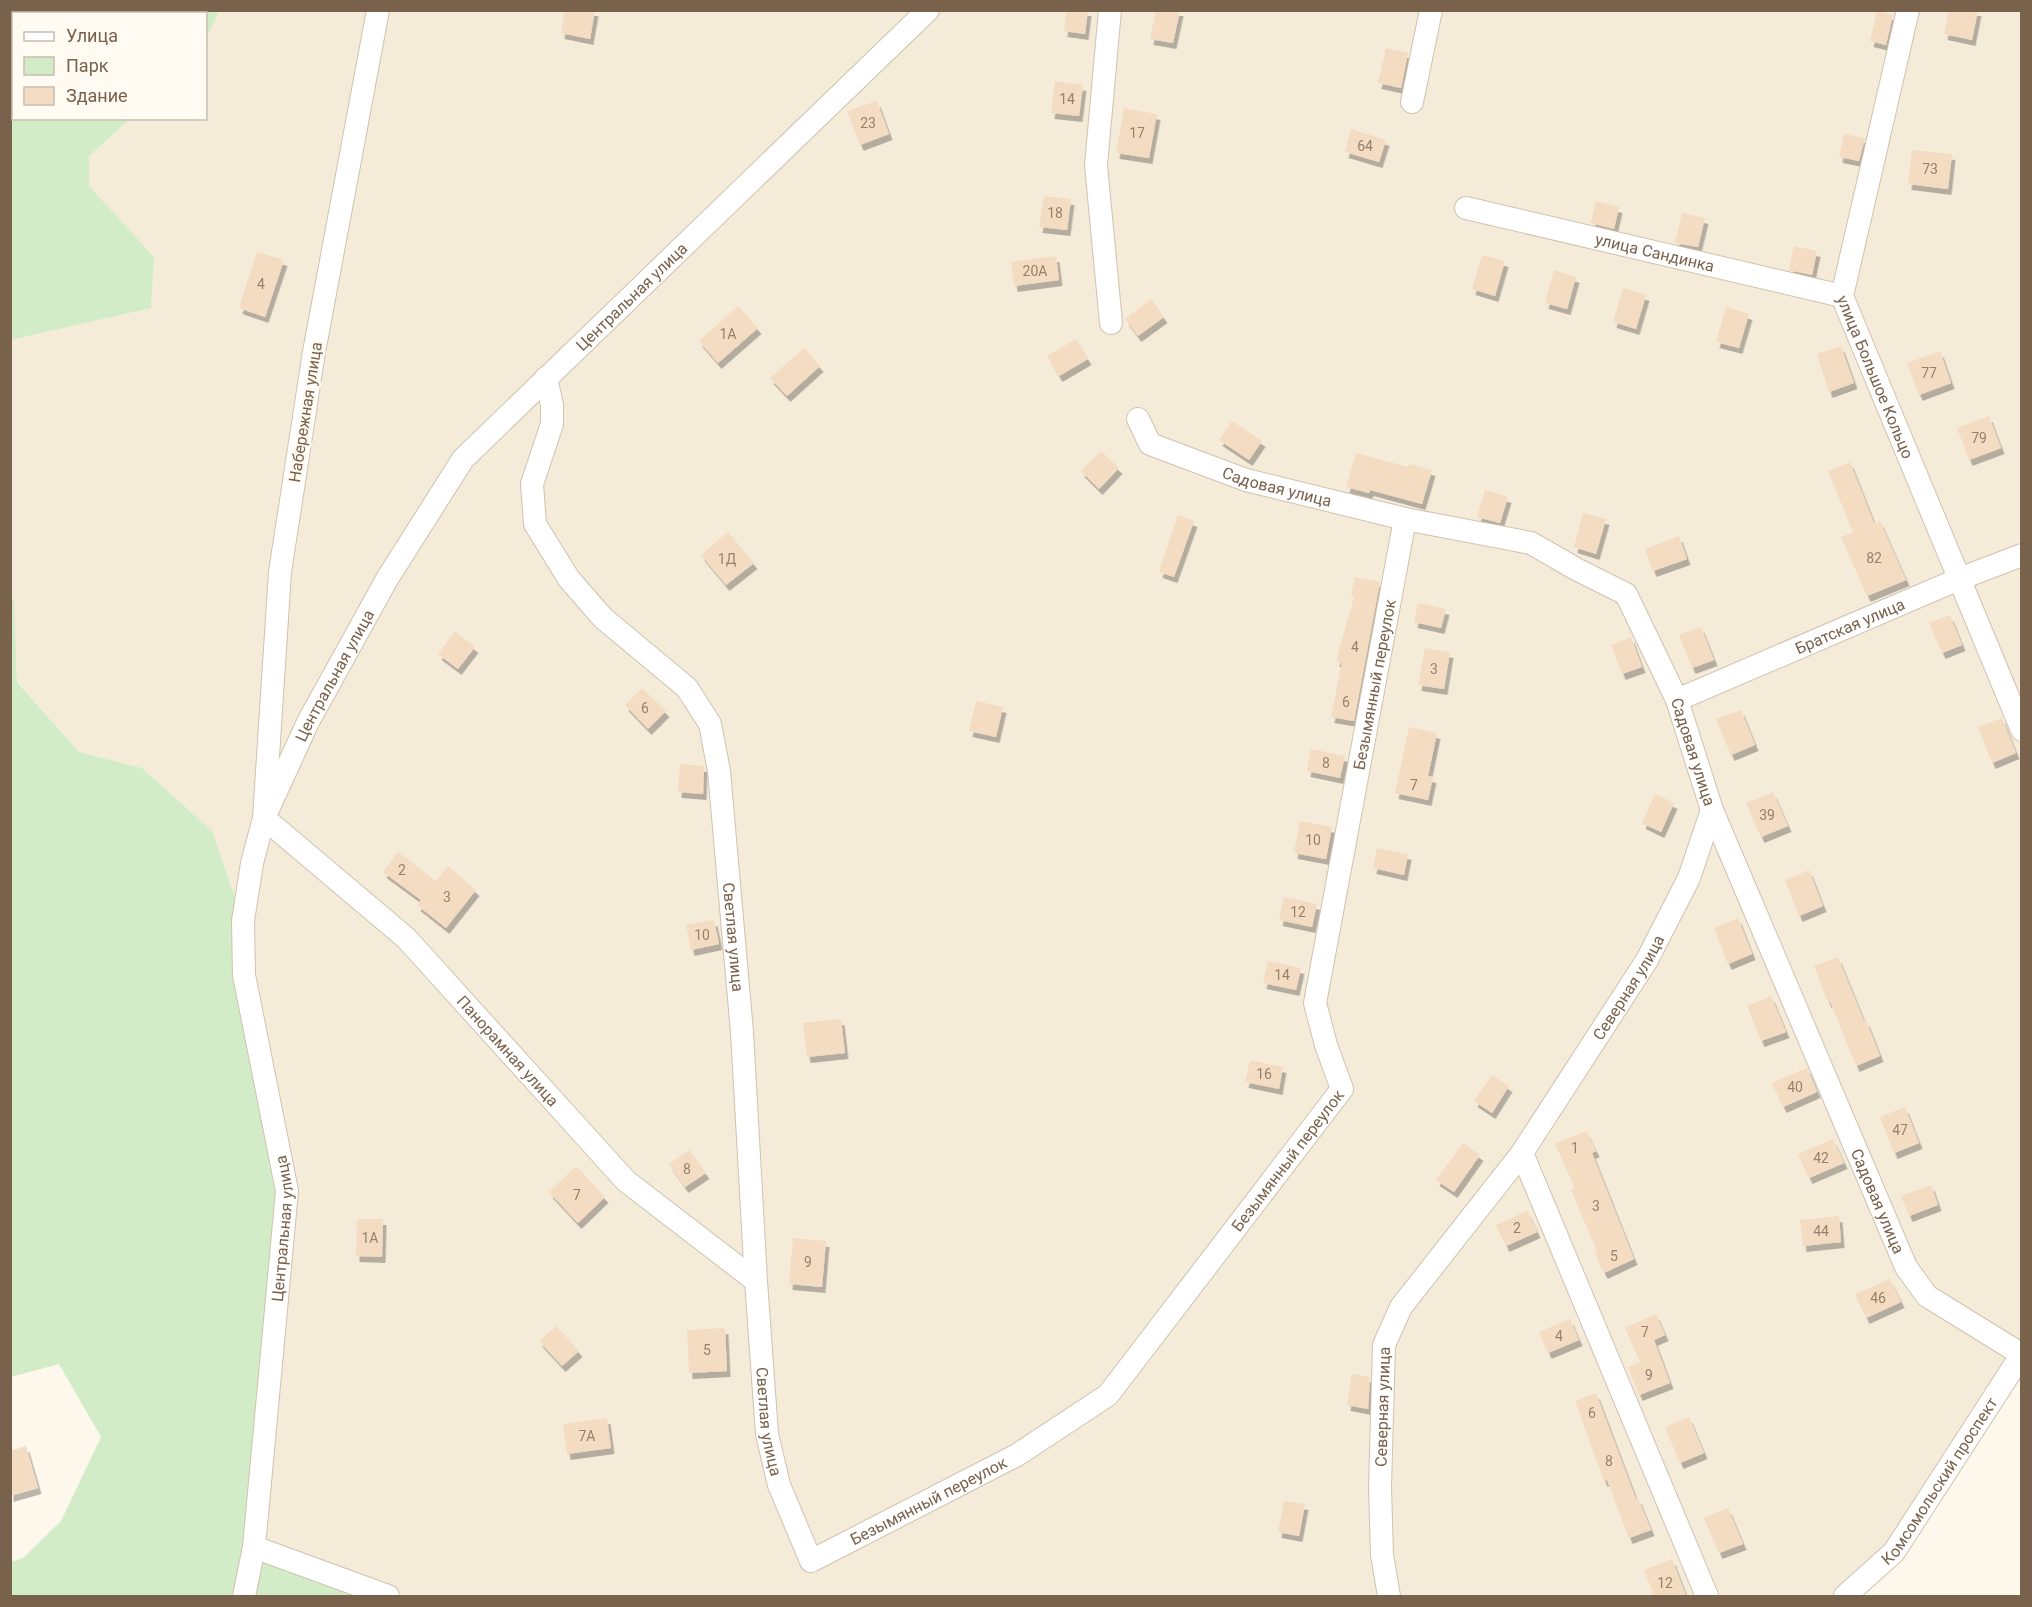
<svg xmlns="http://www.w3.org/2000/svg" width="2032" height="1607" font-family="Roboto,sans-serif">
<defs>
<filter id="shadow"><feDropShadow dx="3.5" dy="6" stdDeviation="0" flood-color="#0004"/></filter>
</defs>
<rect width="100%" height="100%" fill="#fdf8eb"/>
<path fill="#f5ebd9" d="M 219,11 L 2021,11 L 2021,1354 L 1894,1552 L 1845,1596 L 388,1596 L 254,1547 L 212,831 L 142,768 L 79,752 L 17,681 L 14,600 L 11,596 L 11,340 L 151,308 L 154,257 L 89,187 L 89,156 L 130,119 L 206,118 L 206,39 Z"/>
<g fill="#d2ecc8">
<path d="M 10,11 L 219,11 L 206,39 L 206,14 L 14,14 L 14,118 L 130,119 L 89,156 L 89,186 L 154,257 L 151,308 L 11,340 Z"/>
<path d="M 10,596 L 14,600 L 17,682 L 79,752 L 142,768 L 212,831 L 243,921 L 287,1191 L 254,1547 L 371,1596 L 11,1596 L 11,1562 L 23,1558 L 61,1521 L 101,1437 L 59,1364 L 11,1377 Z"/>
</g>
<g fill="#f3dcc2" filter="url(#shadow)">
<path d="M 565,10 L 595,10 L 590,39 L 561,33 Z"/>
<path d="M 1067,10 L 1088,10 L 1085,34 L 1064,31 Z"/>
<path d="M 1156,10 L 1180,10 L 1173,43 L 1150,39 Z"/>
<path d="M 1949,10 L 1978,10 L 1972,40 L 1944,34 Z"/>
<path d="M 1877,11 L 1893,15 L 1886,45 L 1870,41 Z"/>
<path d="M 1386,48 L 1408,53 L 1401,88 L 1378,83 Z"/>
<path d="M 1055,81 L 1083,85 L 1079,116 L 1051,113 Z"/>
<path d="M 877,101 L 889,134 L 860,145 L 847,111 Z"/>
<path d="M 1124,108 L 1157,114 L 1149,158 L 1116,153 Z"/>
<path d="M 1351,129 L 1386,140 L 1379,162 L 1345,152 Z"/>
<path d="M 1844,134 L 1865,138 L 1859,161 L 1839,157 Z"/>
<path d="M 1912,150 L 1952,154 L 1948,189 L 1908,184 Z"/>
<path d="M 1044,196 L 1071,199 L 1067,230 L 1039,227 Z"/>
<path d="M 1596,201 L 1619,207 L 1614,229 L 1591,223 Z"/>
<path d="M 1682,213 L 1705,218 L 1698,247 L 1675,243 Z"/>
<path d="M 1794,246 L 1817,251 L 1812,275 L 1789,270 Z"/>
<path d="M 257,252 L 284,260 L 265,317 L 239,308 Z"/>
<path d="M 1482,255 L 1505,261 L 1495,296 L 1472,289 Z"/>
<path d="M 1056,256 L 1059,280 L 1014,286 L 1011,262 Z"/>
<path d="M 1554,270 L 1576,277 L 1567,309 L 1545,303 Z"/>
<path d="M 1623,288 L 1646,295 L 1636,329 L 1613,322 Z"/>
<path d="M 1151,299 L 1164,317 L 1138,336 L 1125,319 Z"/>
<path d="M 738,306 L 758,328 L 718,363 L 699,341 Z"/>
<path d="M 1726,307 L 1749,314 L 1739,348 L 1716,342 Z"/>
<path d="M 1076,339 L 1088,359 L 1059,376 L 1047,356 Z"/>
<path d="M 1841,346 L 1854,383 L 1829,392 L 1817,354 Z"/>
<path d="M 804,348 L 820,366 L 787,396 L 770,378 Z"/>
<path d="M 1940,351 L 1951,383 L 1919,395 L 1907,363 Z"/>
<path d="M 1989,416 L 2001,448 L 1969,460 L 1957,428 Z"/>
<path d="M 1232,421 L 1262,441 L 1249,460 L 1219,440 Z"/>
<path d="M 1101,451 L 1119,468 L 1099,489 L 1081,471 Z"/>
<path d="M 1356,453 L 1408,467 L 1409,464 L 1432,470 L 1422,504 L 1370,490 L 1369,493 L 1346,487 Z"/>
<path d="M 1850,462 L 1874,523 L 1880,521 L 1906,580 L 1867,596 L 1841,537 L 1853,532 L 1828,471 Z"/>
<path d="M 1485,490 L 1508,497 L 1500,523 L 1477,517 Z"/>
<path d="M 1583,513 L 1606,519 L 1596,554 L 1574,547 Z"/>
<path d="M 1178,515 L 1194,521 L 1174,577 L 1159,572 Z"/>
<path d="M 728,532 L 754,563 L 726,585 L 701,555 Z"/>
<path d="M 1679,536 L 1687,559 L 1653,571 L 1645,549 Z"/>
<path d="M 1355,577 L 1380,582 L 1354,721 L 1331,717 L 1342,662 L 1336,661 L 1354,597 L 1351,596 Z"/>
<path d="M 1418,603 L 1446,609 L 1441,628 L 1414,622 Z"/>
<path d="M 1950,615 L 1962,645 L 1942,653 L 1929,623 Z"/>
<path d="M 1701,627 L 1714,660 L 1692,668 L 1679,635 Z"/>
<path d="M 455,631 L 475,647 L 458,669 L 438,654 Z"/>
<path d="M 1631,637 L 1642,667 L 1622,674 L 1611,645 Z"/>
<path d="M 1425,648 L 1450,652 L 1444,689 L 1418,685 Z"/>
<path d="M 642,688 L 666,711 L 648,729 L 625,705 Z"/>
<path d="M 976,701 L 1003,707 L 996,737 L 969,731 Z"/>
<path d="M 1741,710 L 1755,745 L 1731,755 L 1716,719 Z"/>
<path d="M 2002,718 L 2016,753 L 1992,763 L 1978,727 Z"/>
<path d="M 1409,727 L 1437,733 L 1428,776 L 1433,777 L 1428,800 L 1395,793 Z"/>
<path d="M 1311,749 L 1345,756 L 1340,778 L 1307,771 Z"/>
<path d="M 680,764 L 704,766 L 703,794 L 678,792 Z"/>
<path d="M 1773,792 L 1788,826 L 1761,837 L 1746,803 Z"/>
<path d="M 1655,794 L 1674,803 L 1661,832 L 1642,823 Z"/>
<path d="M 1300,821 L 1332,827 L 1326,859 L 1294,853 Z"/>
<path d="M 1377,848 L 1408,854 L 1404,875 L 1373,868 Z"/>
<path d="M 398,852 L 436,881 L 448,866 L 476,890 L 446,928 L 417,905 L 421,900 L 383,872 Z"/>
<path d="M 1809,870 L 1823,906 L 1799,916 L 1785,880 Z"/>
<path d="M 1284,897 L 1317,904 L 1312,927 L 1279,920 Z"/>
<path d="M 1738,918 L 1752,954 L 1728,964 L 1714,928 Z"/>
<path d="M 714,920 L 719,944 L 691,950 L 686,925 Z"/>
<path d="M 1838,957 L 1864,1021 L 1866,1020 L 1880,1056 L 1856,1066 L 1830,1001 L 1828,1002 L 1814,966 Z"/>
<path d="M 1268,961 L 1301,968 L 1296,990 L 1263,983 Z"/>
<path d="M 1771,996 L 1786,1032 L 1761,1041 L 1747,1006 Z"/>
<path d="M 841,1019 L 845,1053 L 807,1057 L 803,1023 Z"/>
<path d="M 1250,1060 L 1283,1067 L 1279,1089 L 1245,1082 Z"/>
<path d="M 1807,1068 L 1817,1092 L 1783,1107 L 1772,1083 Z"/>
<path d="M 1492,1075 L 1509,1086 L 1492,1113 L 1474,1101 Z"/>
<path d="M 1905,1107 L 1919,1143 L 1894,1153 L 1880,1117 Z"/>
<path d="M 1586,1131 L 1596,1151 L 1592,1153 L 1634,1259 L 1604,1273 L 1594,1252 L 1597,1251 L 1571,1190 L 1575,1188 L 1555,1144 Z"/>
<path d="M 1833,1139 L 1844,1163 L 1809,1178 L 1798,1154 Z"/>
<path d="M 1463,1143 L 1480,1155 L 1454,1192 L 1436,1180 Z"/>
<path d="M 689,1150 L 706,1173 L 685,1187 L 669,1164 Z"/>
<path d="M 576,1166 L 605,1197 L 578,1223 L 549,1192 Z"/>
<path d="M 1931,1185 L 1938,1205 L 1909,1216 L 1901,1196 Z"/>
<path d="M 1527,1211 L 1537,1232 L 1506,1246 L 1496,1225 Z"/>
<path d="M 1839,1216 L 1841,1242 L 1803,1246 L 1800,1220 Z"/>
<path d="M 357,1219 L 383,1219 L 382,1257 L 356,1256 Z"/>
<path d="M 793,1238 L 826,1241 L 822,1287 L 789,1284 Z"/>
<path d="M 1890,1279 L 1901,1302 L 1866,1318 L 1855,1294 Z"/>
<path d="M 1656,1314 L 1665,1335 L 1654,1340 L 1670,1383 L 1639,1395 L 1628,1367 L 1640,1362 L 1625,1328 Z"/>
<path d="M 1570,1319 L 1579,1340 L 1548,1353 L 1539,1332 Z"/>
<path d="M 556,1326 L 579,1351 L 562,1366 L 539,1341 Z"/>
<path d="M 725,1328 L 727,1371 L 689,1373 L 687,1330 Z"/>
<path d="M 1352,1374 L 1370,1377 L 1368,1409 L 1347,1405 Z"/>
<path d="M 1596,1393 L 1636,1499 L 1638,1498 L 1651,1530 L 1629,1538 L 1607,1480 L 1604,1481 L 1575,1401 Z"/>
<path d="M 1689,1417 L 1704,1453 L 1680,1463 L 1665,1427 Z"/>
<path d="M 607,1418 L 611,1448 L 567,1454 L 563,1424 Z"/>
<path d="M 26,1446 L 38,1488 L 10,1496 L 10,1451 Z"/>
<path d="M 1284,1501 L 1305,1504 L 1299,1536 L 1278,1532 Z"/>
<path d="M 1728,1508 L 1743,1544 L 1719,1553 L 1704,1518 Z"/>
<path d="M 1672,1559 L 1686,1596 L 1654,1596 L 1644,1570 Z"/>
</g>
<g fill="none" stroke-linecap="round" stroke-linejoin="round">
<g stroke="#d0c2af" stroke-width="24">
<g id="minor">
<path id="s1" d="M 378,10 L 314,352 L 280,572 L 264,818 L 406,938 L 626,1181 L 756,1281"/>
<path d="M 1110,10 L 1096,165 L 1111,323"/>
<path id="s2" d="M 1908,10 L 1842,296 L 2022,730"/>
<path d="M 1412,102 L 1431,10"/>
<path id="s3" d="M 1466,208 L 1842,296"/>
<path id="s4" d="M 546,378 L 552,405 L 552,424 L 532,484 L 535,524 L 569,579 L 603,618 L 687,688 L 710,724 L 719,771 L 742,1032 L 756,1281 L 767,1434 L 779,1485 L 811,1561 L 1017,1455 L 1108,1395 L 1342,1089 L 1326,1045 L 1315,1003 L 1405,519"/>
<path id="s5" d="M 1138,419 L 1150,444 L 1246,480 L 1405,519 L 1531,543 L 1576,569 L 1626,594 L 1677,700 L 1712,810 L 1906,1267 L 1927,1296 L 2021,1354"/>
<path id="s6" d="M 1677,700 L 1959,579 L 2022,555"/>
<path d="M 1522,1153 L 1707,1596"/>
<path d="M 254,1547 L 388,1596"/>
<path id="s7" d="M 244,1596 L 254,1547 L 287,1191 L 244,975 L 243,921 L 252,863 L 264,818 L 308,722 L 387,579 L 463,459 L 928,10"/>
<path id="s8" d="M 1389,1596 L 1382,1555 L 1380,1487 L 1384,1345 L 1401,1307 L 1522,1153 L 1647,960 L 1689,878 L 1712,810"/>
<path id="s9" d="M 1845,1596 L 1894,1552 L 2022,1354"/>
</g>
</g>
<use href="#minor" stroke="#fff" stroke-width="22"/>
</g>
<g text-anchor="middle" stroke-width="5" stroke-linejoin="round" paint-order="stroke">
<g font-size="14" fill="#98806a">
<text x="1067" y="104">14</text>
<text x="868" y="128">23</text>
<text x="1137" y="138">17</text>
<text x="1365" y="151">64</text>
<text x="1930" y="174">73</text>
<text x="1055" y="218">18</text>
<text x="1035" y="276">20А</text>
<text x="261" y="289">4</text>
<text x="728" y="339">1А</text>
<text x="1929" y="378">77</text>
<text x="1979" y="443">79</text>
<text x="1874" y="563">82</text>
<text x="727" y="564">1Д</text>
<text x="1355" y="652">4</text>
<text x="1434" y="674">3</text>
<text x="1346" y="707">6</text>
<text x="645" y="713">6</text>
<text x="1326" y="768">8</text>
<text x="1414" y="790">7</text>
<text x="1767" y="820">39</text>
<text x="1313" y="845">10</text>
<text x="402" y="875">2</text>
<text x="447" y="902">3</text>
<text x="1298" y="917">12</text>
<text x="702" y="940">10</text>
<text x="1282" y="980">14</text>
<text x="1264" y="1079">16</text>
<text x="1795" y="1092">40</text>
<text x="1900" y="1135">47</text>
<text x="1575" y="1153">1</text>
<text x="1821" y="1163">42</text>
<text x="687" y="1174">8</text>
<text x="577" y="1200">7</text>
<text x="1596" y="1211">3</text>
<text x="1517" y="1233">2</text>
<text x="1821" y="1236">44</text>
<text x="370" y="1243">1А</text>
<text x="1614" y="1261">5</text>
<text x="808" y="1267">9</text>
<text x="1878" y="1303">46</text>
<text x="1645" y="1337">7</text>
<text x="1559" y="1341">4</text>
<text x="707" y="1355">5</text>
<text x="1649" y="1380">9</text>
<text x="1592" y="1418">6</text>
<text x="587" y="1441">7А</text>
<text x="1609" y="1466">8</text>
<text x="1665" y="1588">12</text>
</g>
<g font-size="16" fill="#79624c" stroke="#fffbf2">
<text dy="6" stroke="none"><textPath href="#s3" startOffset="194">улица Сандинка</textPath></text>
<text dy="6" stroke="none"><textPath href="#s7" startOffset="1432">Центральная улица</textPath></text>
<text dy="6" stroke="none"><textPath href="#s2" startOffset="381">улица Большое Кольцо</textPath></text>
<text transform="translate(305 412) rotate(-81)" y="6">Набережная улица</text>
<text dy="6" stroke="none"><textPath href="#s5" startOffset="162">Садовая улица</textPath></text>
<text dy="6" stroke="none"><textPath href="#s6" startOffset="188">Братская улица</textPath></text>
<text dy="6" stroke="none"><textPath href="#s7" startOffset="946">Центральная улица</textPath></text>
<text dy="6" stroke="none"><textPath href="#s4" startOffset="2406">Безымянный переулок</textPath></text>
<text dy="6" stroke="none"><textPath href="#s5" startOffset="702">Садовая улица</textPath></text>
<text dy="6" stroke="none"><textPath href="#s4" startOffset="633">Светлая улица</textPath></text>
<text dy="6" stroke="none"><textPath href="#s8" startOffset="686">Северная улица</textPath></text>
<text dy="6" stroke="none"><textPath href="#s1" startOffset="1155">Панорамная улица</textPath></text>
<text dy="6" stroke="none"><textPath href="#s4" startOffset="1902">Безымянный переулок</textPath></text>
<text dy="6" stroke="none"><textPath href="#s5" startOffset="1188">Садовая улица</textPath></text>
<text dy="6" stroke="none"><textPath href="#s7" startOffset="370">Центральная улица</textPath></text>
<text dy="6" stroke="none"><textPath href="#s8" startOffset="190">Северная улица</textPath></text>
<text dy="6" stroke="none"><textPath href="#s4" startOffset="1119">Светлая улица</textPath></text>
<text dy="6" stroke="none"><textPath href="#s9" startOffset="150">Комсомольский проспект</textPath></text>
<text dy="6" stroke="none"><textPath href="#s4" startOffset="1398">Безымянный переулок</textPath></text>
</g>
</g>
<rect width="2032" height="1607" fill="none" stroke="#79624c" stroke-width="24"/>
<rect x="12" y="12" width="195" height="108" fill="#fffbf2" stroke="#c9beb0" stroke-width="1.5"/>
<rect x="24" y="32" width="30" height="9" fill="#ffffff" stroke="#c9beb0" stroke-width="1.5"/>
<text x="66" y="42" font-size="18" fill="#79624c">Улица</text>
<rect x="24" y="57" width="30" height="18" fill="#d2ecc8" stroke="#c9beb0" stroke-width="1.5"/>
<text x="66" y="72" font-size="18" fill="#79624c">Парк</text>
<rect x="24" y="87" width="30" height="18" fill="#f3dcc2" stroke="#c9beb0" stroke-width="1.5"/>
<text x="66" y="102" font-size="18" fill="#79624c">Здание</text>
</svg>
